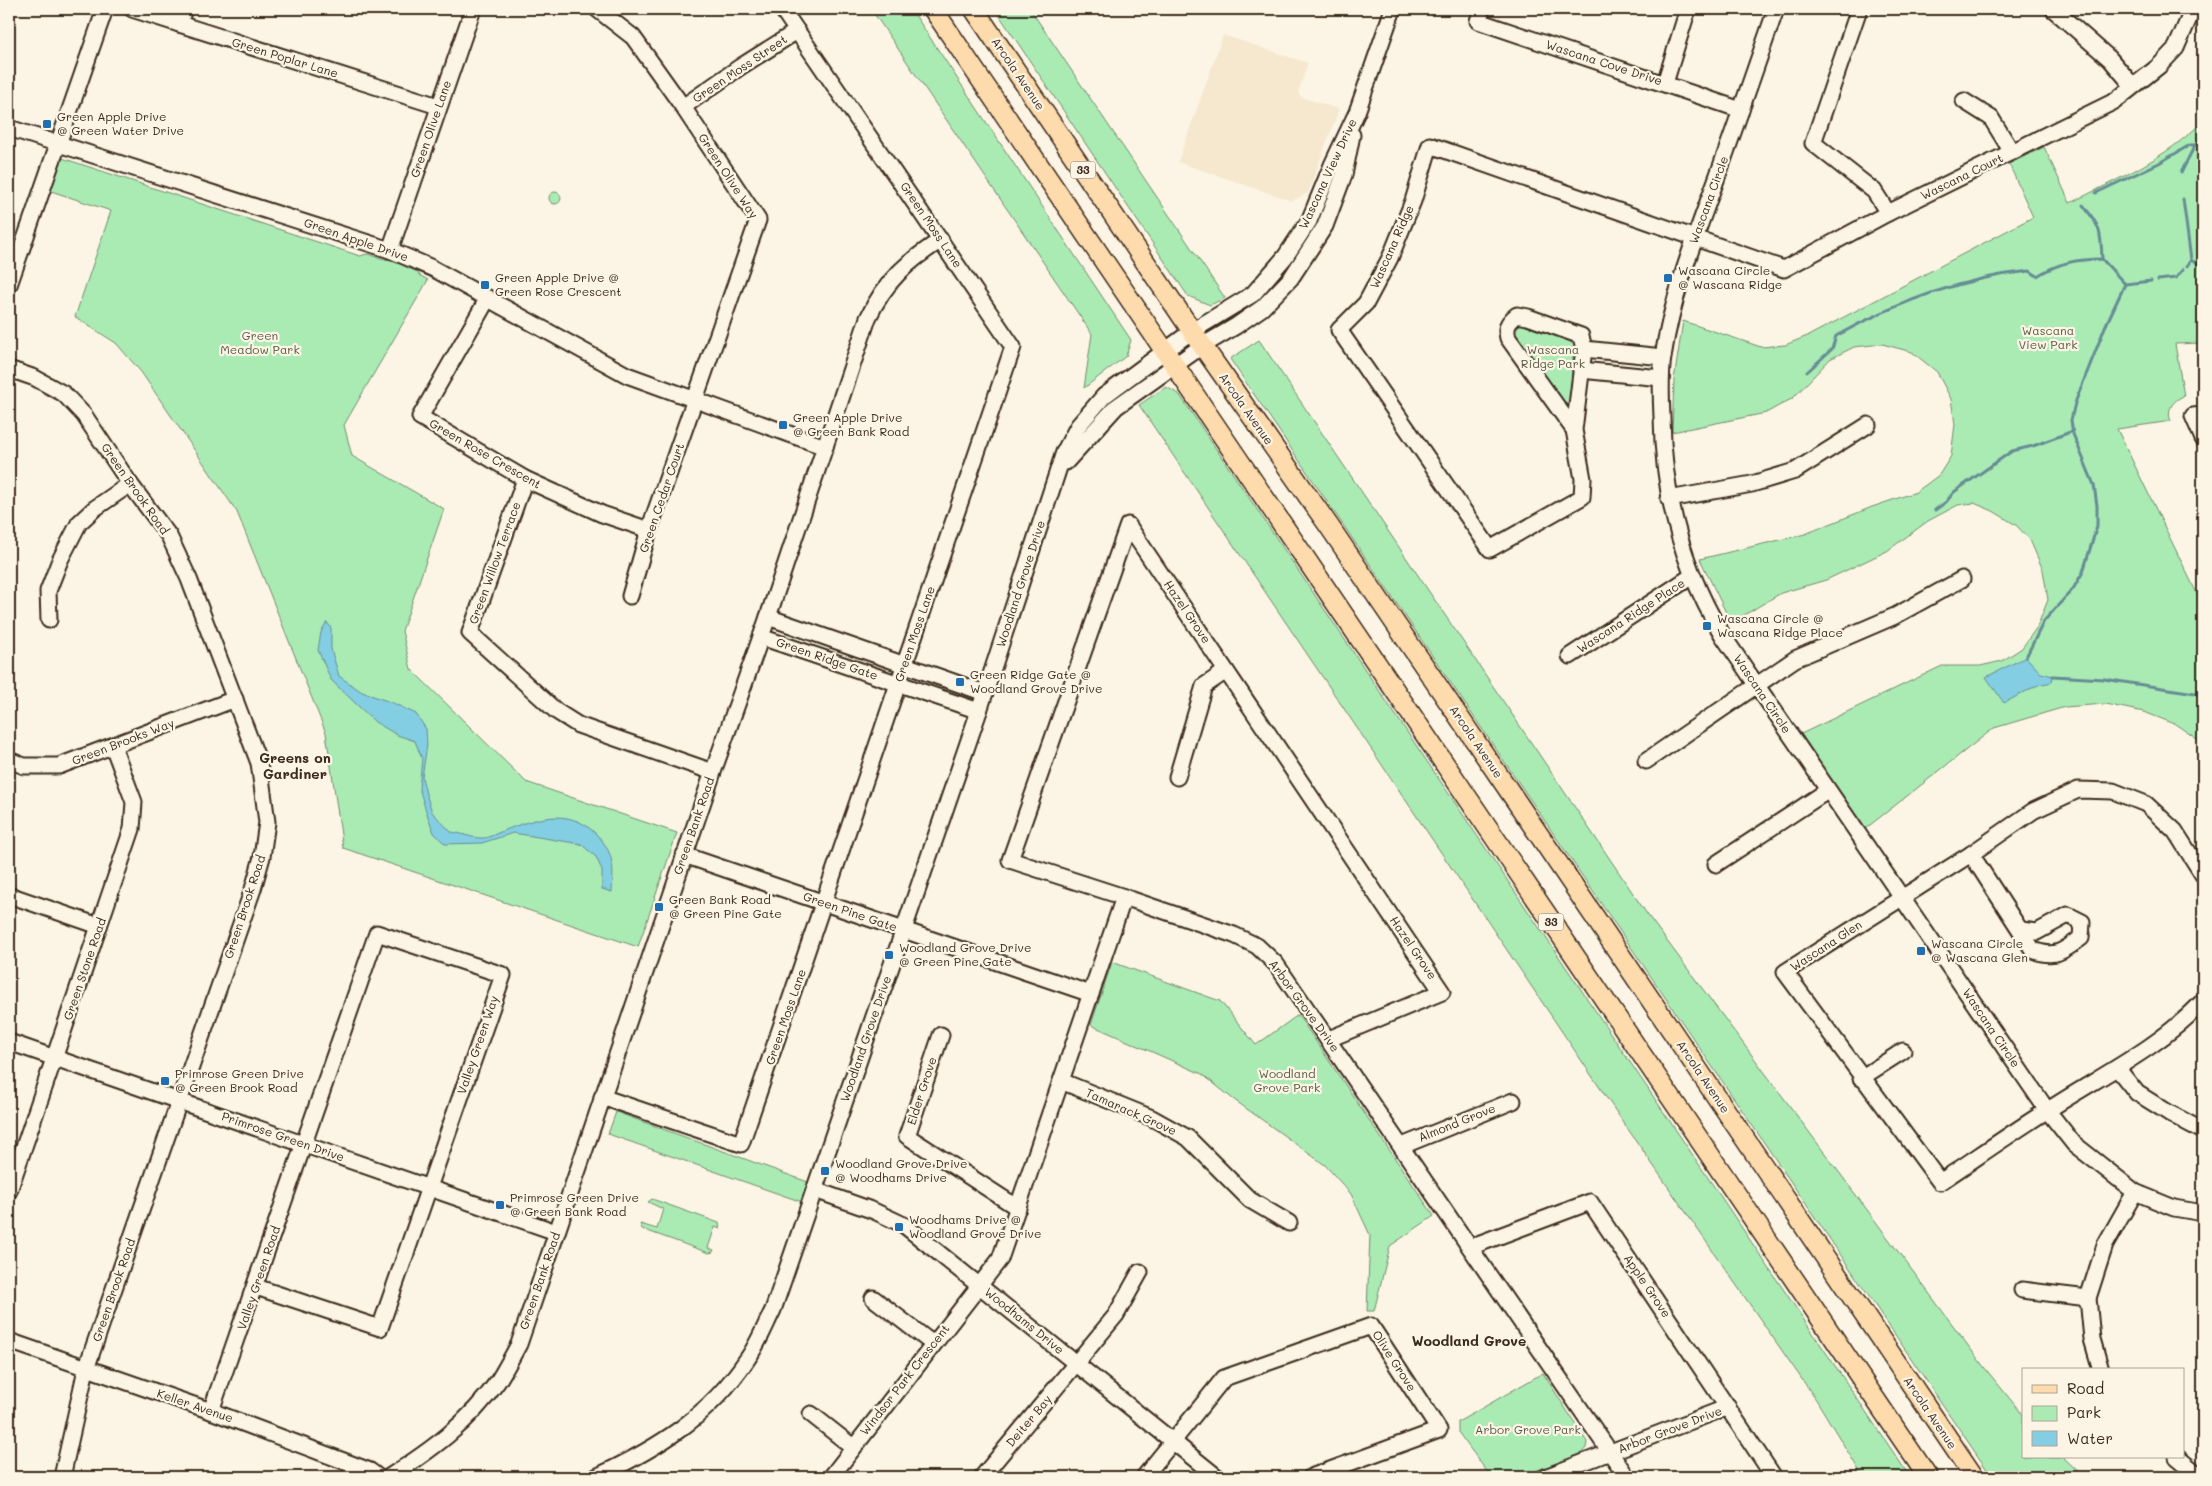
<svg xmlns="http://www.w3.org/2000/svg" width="2212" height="1486" font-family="Mali,sans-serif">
<rect width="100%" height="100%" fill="#fcf5e5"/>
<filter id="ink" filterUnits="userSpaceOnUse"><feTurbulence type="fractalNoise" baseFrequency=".02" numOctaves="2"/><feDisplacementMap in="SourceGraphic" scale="10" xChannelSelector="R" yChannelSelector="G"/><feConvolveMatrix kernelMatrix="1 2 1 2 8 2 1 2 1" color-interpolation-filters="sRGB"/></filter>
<g filter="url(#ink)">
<path fill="#f5e8ce" d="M 1223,35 L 1308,63 L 1298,92 L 1301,97 L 1339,109 L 1308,193 L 1292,201 L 1178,162 Z"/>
<g fill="#aaebb4" stroke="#728a69">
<path d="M 871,9 L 911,9 L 1131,340 L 1126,356 L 1084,388 L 1092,334 Z"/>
<path d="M 995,9 L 1030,9 L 1225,298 L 1210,305 L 1188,296 Z"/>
<path d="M 2203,121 L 2203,343 L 2175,344 L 2184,396 C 2173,400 2166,410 2171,421 L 2117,429 L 2203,606 L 2203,743 L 2175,724 L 2144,712 L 2105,704 L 2065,707 L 1994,728 L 1865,829 L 1799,735 L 1942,666 L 1980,666 L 2002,661 L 2022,648 L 2037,627 L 2048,600 L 2043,570 L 2030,540 L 2016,525 L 1993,511 L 1974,503 L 1958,505 L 1928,521 L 1887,551 L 1826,580 L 1781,593 L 1731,623 L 1700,559 L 1805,534 L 1872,507 L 1916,492 L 1939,475 L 1951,456 L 1955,424 L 1951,399 L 1937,372 L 1912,352 L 1882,344 L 1854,347 L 1830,359 L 1793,398 L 1766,413 L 1672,432 L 1674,380 L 1683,321 L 1761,347 L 1785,345 L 1810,335 L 2033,217 L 2009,164 L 2044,147 L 2070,203 C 2116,180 2167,158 2203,121 Z"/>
<path d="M 59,157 L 360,256 L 367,254 L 416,268 L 419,275 L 428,280 L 344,425 L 352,456 L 444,509 L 402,631 L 411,669 L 526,782 L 677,833 L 638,947 L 343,848 L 326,733 L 237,512 L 141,372 L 116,343 L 75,317 L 111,211 L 48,190 Z"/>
<circle cx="555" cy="198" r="6"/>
<path d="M 1520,324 L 1570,341 L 1574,346 L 1570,399 L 1566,403 L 1559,402 L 1513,331 L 1515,327 Z"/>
<path d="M 1259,340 L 1649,917 L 1984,1367 L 2023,1415 L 2023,1457 L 2063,1457 L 2084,1477 L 1992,1477 L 1230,359 Z"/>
<path d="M 1166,387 L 1179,394 L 1910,1477 L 1863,1477 L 1817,1401 L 1623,1122 L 1139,405 Z"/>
<path d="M 1112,962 L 1220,1001 L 1256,1045 L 1298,1015 L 1434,1216 L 1390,1246 L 1374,1311 L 1367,1311 L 1370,1235 L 1351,1194 L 1325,1165 L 1233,1099 L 1202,1074 L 1091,1025 Z"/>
<path d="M 616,1112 L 808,1182 L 802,1202 L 608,1134 Z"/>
<path d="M 652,1199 L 719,1223 L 720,1229 L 715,1227 L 708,1248 L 714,1250 L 713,1252 L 709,1253 L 642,1229 L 640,1224 L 657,1229 L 663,1209 L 648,1202 Z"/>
<path d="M 1543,1373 L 1587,1442 L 1586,1448 L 1580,1455 L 1518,1477 L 1491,1477 L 1458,1432 L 1458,1422 Z"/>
</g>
<g fill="#83cee3" stroke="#668c94">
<path d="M 327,622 L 331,628 L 331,649 L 339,676 L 362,692 L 393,703 L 416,714 L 426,729 L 427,745 L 422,777 L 426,794 L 432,812 L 451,832 C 461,833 471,838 481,838 C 487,839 497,833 503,831 C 533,819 568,806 595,833 C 614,851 614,867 612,892 L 602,889 L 602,870 L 596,857 L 581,844 L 513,833 L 482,843 L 445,844 L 434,833 L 427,814 L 419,788 L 422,759 L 415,741 L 397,735 L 375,722 L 331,680 L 318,650 L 321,632 Z"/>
<path d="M 2026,657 L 2041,673 L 2053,676 L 2052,682 L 2038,685 L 2004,703 L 1986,677 Z"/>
</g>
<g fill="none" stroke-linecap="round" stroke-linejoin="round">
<g stroke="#668c94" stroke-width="3">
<path d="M 2181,173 L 2195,145 L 2203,136"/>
<path d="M 2096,193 L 2159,163 L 2190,145 L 2195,145"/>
<path d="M 2183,199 L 2191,260"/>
<path d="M 2083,205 C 2100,226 2101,231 2102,258"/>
<path d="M 2187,266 L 2191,260 L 2203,267"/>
<path d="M 2158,280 L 2176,278 L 2183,269"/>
<path d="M 2125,284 L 2151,281"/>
<path d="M 1807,372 L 1832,349 L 1836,336 C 1895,303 1962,278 2030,271 L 2037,276 C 2058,263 2077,259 2102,259 L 2125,284"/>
<path d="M 1935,510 L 1946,502 L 1954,492 L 2012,451 L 2033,446 L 2073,431"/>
<path d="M 2026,657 L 2044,621 L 2073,589 L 2083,572 L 2097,526 L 2097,506 L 2094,485 L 2073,434 L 2071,420 L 2075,403 L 2105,327 L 2125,284"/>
<path d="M 2053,676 L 2104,679 L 2195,693 L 2203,696"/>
</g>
<g stroke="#3b2a1e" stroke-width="19">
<g id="minor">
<path d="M 132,9 L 438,106"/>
<path d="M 597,9 L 633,37 L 683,107 L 758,220 L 649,530 L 630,596"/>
<path d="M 1482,9 L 1478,21 L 1741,110"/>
<path d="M 1776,9 C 1756,67 1736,125 1715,183 C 1694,240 1672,297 1663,357 C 1660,377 1661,397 1662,417 C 1663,496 1682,568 1723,636 L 2047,1110 L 2074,1144 L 2135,1192 L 2174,1208 L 2203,1213"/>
<path d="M 1859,9 L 1813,143 L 1874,191 L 1888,213"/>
<path d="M 2053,9 L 2110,59 L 2133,86"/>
<path d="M 179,24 L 184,9"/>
<path d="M 1665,83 L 1688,9"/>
<path d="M 1964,101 L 1991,118 L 2012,152"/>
<path d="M 683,107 L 740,67 L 797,31"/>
<path d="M 9,128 L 390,250 L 432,268 L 627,375 L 825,447"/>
<path d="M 390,250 L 473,9"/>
<path d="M 9,285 L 105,9"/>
<path d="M 488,298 L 420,417 L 525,479 L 602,514 L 649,530"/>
<path d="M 1584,349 L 1663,357"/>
<path d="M 9,369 L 35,378 L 64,394 L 84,415 L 130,484 L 169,536 L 189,579 L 259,763 L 267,822 L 262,857 L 253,889 L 86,1369 L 62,1477"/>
<path d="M 1581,370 L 1661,378"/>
<path d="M 2203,415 L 2193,416 L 2203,439"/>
<path d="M 1574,430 L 1508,338 C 1505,327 1508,322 1517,315 L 1528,317 L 1581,336 L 1584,349 L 1574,430 L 1583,479 L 1582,497 L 1490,549 L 1339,330 L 1366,303 L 1390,258 L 1413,201 L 1430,145 L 1784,269 L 1888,213 L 2115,101 L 2159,66 L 2176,48 L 2193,9"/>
<path d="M 1066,462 L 1116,407 L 1202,346 L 1236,326 L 1262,308 L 1291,278 L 1325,226 L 1344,175 L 1352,135"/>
<path d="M 525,479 L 470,633 L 556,711 L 578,725 L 713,772"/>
<path d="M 1669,499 L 1752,484 L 1795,471 L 1868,425"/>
<path d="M 768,617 L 985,693"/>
<path d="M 49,620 L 48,591 L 60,560 L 79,523 L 94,509 L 130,484"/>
<path d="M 761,637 L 979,711"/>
<path d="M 1570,656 L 1692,576"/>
<path d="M 9,760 L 24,766 L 59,766 L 235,699"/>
<path d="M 1646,761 L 1795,659 L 1895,616 L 1962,579"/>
<path d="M 1177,777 L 1204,686 L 1226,671"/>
<path d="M 1971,854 L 2033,950 C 2054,959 2064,951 2081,938 L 2082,922 L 2068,915 L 2037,932 L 2022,930"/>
<path d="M 684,855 L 1091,994"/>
<path d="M 1716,864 L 1827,791"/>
<path d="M 2203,875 L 2175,831 L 2146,804 L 2113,791 L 2078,790 L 2033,811 L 1971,854 L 1785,972 L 1940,1182 C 1976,1158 2011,1133 2048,1110 C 2100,1076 2161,1047 2203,1001"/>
<path d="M 9,895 L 99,926"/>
<path d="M 1124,897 L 1010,860 L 1128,525 L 1442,992 L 1329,1039"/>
<path d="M 941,1035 L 907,1136 L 1018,1208"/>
<path d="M 9,1042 L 556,1232"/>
<path d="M 2117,1068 L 2137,1093 L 2169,1113 L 2203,1131"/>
<path d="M 1861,1078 L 1903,1051"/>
<path d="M 1061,1081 L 1152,1118 L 1188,1138 L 1250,1200 L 1289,1223"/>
<path d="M 602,1097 L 741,1144 L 1013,347 L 782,9"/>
<path d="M 1402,1146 L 1513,1101"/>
<path d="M 815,1190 L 874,1211 L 904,1225 L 1217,1477"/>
<path d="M 9,1191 L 132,829 L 134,802 L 113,746"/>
<path d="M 1470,1247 L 1590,1202 L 1774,1477"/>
<path d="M 2022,1290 L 2088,1298"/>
<path d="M 873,1298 L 933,1344"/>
<path d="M 9,1341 L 211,1411 L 370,1471 L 378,1477"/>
<path d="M 2101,1370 L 2092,1339 L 2088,1298 L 2105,1245 L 2135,1192"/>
<path d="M 211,1411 L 377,933 L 503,975 L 380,1328 L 256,1287"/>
<path d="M 811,1414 L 853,1447"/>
<path d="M 2177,1457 L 2201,1477"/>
<path d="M 389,1477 C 430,1451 469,1423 498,1381 C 505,1370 512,1357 519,1344 L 713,772 L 768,617 L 868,318 C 886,280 907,262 941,240"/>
<path d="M 596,1477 C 658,1448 709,1417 748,1358 C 758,1344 765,1326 773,1310 L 979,711 L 1064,452 L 1078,426 L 1104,396 L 1192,331 L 1253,294 L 1285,257 L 1309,221 L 1332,165 L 1357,112 L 1393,9"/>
<path d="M 831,1477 L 1000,1259 L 1124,897 L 1234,935 L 1257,946 L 1276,964 L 1627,1477"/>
<path d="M 982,1477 L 1116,1315 L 1140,1272"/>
<path d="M 1144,1477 L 1224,1378 L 1371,1326 L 1439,1430 L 1311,1477"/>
<path d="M 1545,1477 L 1728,1407"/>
</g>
</g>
<g stroke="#3b2a1e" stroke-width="22">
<g id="major">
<path d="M 933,9 L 1928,1477"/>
<path d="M 974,9 L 1192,331 L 1329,526 L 1514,798 L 1974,1477"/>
</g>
</g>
<use href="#minor" stroke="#fcf5e5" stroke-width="15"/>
<use href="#major" stroke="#fedbac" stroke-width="19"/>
</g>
</g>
<g fill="#1f6fb2" stroke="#fcf5e5" stroke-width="2">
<rect x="42" y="119" width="10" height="10" rx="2.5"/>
<rect x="1663" y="273" width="10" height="10" rx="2.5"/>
<rect x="480" y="280" width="10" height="10" rx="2.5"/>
<rect x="778" y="420" width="10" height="10" rx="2.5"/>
<rect x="1702" y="621" width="10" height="10" rx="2.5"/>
<rect x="955" y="677" width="10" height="10" rx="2.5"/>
<rect x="654" y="902" width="10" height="10" rx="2.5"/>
<rect x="1916" y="946" width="10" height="10" rx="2.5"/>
<rect x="884" y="950" width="10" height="10" rx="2.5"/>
<rect x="160" y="1076" width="10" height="10" rx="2.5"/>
<rect x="820" y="1166" width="10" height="10" rx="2.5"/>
<rect x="495" y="1200" width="10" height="10" rx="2.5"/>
<rect x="894" y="1222" width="10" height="10" rx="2.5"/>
</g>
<g text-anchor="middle" stroke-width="4.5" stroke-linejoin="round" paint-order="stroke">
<g fill="#fcf5e5" stroke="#75675a" stroke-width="1">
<rect x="1070.5" y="161.5" width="25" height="17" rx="4"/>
<rect x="1538.5" y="913.5" width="25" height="17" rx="4"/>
</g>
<g font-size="11" font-weight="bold" fill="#3b2a1e">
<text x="1083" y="174">33</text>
<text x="1551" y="926">33</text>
</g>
<g font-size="12" fill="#3b2a1e" stroke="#fcf5e5">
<text transform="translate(285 58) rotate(17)" y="4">Green Poplar Lane</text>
<text transform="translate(1604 63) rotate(18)" y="4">Wascana Cove Drive</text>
<text transform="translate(740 69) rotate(-34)" y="4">Green Moss Street</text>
<text transform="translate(1018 74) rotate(56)" y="4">Arcola Avenue</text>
<text transform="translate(431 129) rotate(-71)" y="4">Green Olive Lane</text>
<text transform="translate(1328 174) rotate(-65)" y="4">Wascana View Drive</text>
<text transform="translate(728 176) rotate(57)" y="4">Green Olive Way</text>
<text transform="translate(1962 177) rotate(-26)" y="4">Wascana Court</text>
<text transform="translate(1709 200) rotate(-70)" y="4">Wascana Circle</text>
<text transform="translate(931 225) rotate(56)" y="4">Green Moss Lane</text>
<text transform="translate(356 240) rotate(19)" y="4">Green Apple Drive</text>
<text transform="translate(1392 247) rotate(-66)" y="4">Wascana Ridge</text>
<text transform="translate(1246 409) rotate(55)" y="4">Arcola Avenue</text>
<text transform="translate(485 454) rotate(30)" y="4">Green Rose Crescent</text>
<text transform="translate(135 489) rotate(55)" y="4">Green Brook Road</text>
<text transform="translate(662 498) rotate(-71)" y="4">Green Cedar Court</text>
<text transform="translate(495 563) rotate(-70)" y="4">Green Willow Terrace</text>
<text transform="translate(1021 584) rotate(-72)" y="4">Woodland Grove Drive</text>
<text transform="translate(1187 612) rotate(56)" y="4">Hazel Grove</text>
<text transform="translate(1631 616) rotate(-33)" y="4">Wascana Ridge Place</text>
<text transform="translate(915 634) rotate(-71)" y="4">Green Moss Lane</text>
<text transform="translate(827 659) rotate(19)" y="4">Green Ridge Gate</text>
<text transform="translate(1762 694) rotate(56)" y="4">Wascana Circle</text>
<text transform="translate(123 742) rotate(-21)" y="4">Green Brooks Way</text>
<text transform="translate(1476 742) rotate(56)" y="4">Arcola Avenue</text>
<text transform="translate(694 826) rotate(-71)" y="4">Green Bank Road</text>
<text transform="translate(245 907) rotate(-72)" y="4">Green Brook Road</text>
<text transform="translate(850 912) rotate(19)" y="4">Green Pine Gate</text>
<text transform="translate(1826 946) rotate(-33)" y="4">Wascana Glen</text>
<text transform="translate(1413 948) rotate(56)" y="4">Hazel Grove</text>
<text transform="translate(85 969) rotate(-71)" y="4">Green Stone Road</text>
<text transform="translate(1304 1006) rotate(54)" y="4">Arbor Grove Drive</text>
<text transform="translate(786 1017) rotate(-71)" y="4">Green Moss Lane</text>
<text transform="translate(1991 1028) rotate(56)" y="4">Wascana Circle</text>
<text transform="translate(866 1039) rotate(-71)" y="4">Woodland Grove Drive</text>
<text transform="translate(478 1045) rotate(-71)" y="4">Valley Green Way</text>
<text transform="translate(1703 1077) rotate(56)" y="4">Arcola Avenue</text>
<text transform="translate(922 1091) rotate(-72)" y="4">Elder Grove</text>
<text transform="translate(1131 1112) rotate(24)" y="4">Tamarack Grove</text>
<text transform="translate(1457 1123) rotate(-22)" y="4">Almond Grove</text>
<text transform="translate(283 1137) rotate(19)" y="4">Primrose Green Drive</text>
<text transform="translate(259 1278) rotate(-71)" y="4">Valley Green Road</text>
<text transform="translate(540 1281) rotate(-71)" y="4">Green Bank Road</text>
<text transform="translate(1647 1286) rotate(56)" y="4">Apple Grove</text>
<text transform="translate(114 1290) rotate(-71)" y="4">Green Brook Road</text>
<text transform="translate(1024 1321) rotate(39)" y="4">Woodhams Drive</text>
<text transform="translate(1394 1361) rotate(57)" y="4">Olive Grove</text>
<text transform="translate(905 1380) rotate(-52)" y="4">Windsor Park Crescent</text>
<text transform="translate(195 1406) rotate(19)" y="4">Keller Avenue</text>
<text transform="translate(1930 1413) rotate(56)" y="4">Arcola Avenue</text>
<text transform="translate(1029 1421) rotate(-50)" y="4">Deiter Bay</text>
<text transform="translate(1670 1430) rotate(-21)" y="4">Arbor Grove Drive</text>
</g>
<g font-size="12" fill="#3b2a1e" stroke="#fcf5e5" text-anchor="start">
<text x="57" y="121">Green Apple Drive<tspan x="57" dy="14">@ Green Water Drive</tspan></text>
<text x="1678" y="275">Wascana Circle<tspan x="1678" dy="14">@ Wascana Ridge</tspan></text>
<text x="495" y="282">Green Apple Drive @<tspan x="495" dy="14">Green Rose Crescent</tspan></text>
<text x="793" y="422">Green Apple Drive<tspan x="793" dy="14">@ Green Bank Road</tspan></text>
<text x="1717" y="623">Wascana Circle @<tspan x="1717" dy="14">Wascana Ridge Place</tspan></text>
<text x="970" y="679">Green Ridge Gate @<tspan x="970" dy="14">Woodland Grove Drive</tspan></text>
<text x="669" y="904">Green Bank Road<tspan x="669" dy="14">@ Green Pine Gate</tspan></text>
<text x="1931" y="948">Wascana Circle<tspan x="1931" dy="14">@ Wascana Glen</tspan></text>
<text x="899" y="952">Woodland Grove Drive<tspan x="899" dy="14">@ Green Pine Gate</tspan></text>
<text x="175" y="1078">Primrose Green Drive<tspan x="175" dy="14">@ Green Brook Road</tspan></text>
<text x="835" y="1168">Woodland Grove Drive<tspan x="835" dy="14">@ Woodhams Drive</tspan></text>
<text x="510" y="1202">Primrose Green Drive<tspan x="510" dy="14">@ Green Bank Road</tspan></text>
<text x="909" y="1224">Woodhams Drive @<tspan x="909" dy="14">Woodland Grove Drive</tspan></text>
</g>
<g font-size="12" fill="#575a44" stroke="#fcf5e5">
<text x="2048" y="335">Wascana<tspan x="2048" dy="14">View Park</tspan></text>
<text x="260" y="340">Green<tspan x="260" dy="14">Meadow Park</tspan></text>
<text x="1553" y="354">Wascana<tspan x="1553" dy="14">Ridge Park</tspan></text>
<text x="1287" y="1078">Woodland<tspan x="1287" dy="14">Grove Park</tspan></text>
<text x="1528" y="1434">Arbor Grove Park</text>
</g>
<g font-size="14" font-weight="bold" fill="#3b2a1e" stroke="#fcf5e5">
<text x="295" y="763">Greens on<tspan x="295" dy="16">Gardiner</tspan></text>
<text x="1469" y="1346">Woodland Grove</text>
</g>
</g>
<rect width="2212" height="1486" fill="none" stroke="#fcf5e5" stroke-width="30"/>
<rect x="15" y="15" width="2182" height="1456" fill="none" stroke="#3b2a1e" stroke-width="2" filter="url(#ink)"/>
<rect x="2022" y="1368" width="162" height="90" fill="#fcf5e5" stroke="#afa495"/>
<rect x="2032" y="1385" width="25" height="8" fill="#fedbac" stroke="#afa495"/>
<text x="2067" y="1394" font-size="15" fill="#3b2a1e">Road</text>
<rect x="2032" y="1406" width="25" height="15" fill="#aaebb4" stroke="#afa495"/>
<text x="2067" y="1418" font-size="15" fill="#3b2a1e">Park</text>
<rect x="2032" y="1431" width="25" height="15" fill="#83cee3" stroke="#afa495"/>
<text x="2067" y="1444" font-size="15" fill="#3b2a1e">Water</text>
</svg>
